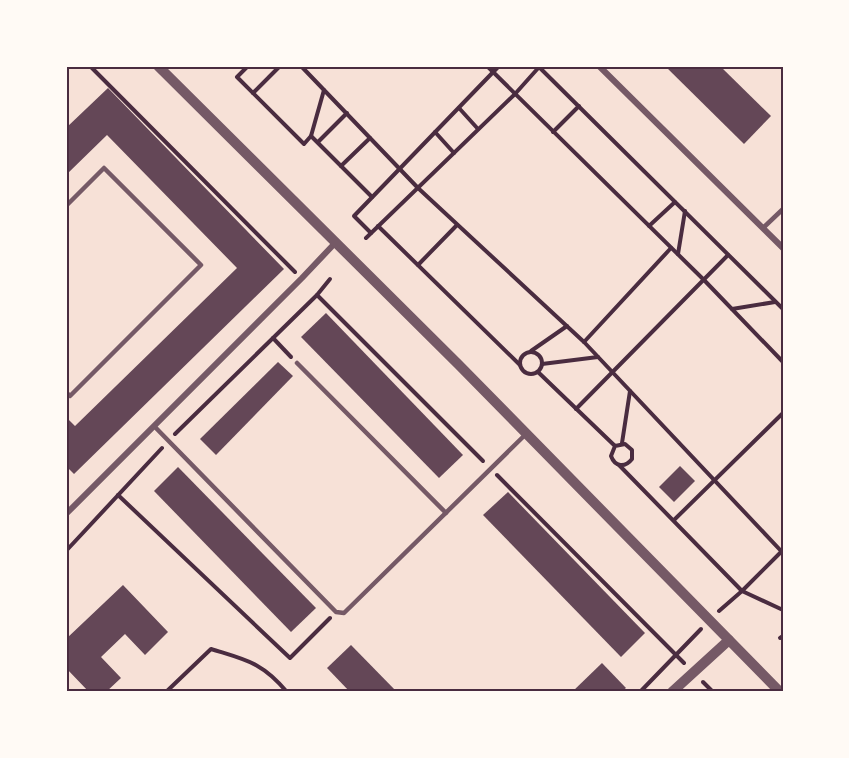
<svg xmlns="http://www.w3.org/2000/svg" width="849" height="758" font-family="'Golos Text',sans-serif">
<rect width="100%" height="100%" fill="#f7e1d7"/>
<g fill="#644757">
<path d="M 665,66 L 720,66 L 771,116 L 744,144 Z"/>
<path d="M 108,88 L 284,269 L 74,474 L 66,466 L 66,417 L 75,426 L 237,268 L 107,135 L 66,175 L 66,128 Z"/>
<path d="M 326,313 L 463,455 L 439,478 L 301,337 Z"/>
<path d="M 278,362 L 293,376 L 216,455 L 200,439 Z"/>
<path d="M 680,466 L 695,481 L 674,502 L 659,487 Z"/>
<path d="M 178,467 L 316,608 L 291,632 L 154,491 Z"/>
<path d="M 508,492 L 645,633 L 621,657 L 483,515 Z"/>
<path d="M 123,585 L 168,632 L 145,655 L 125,634 L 101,657 L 121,678 L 106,692 L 89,692 L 66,668 L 66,639 Z"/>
<path d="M 351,645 L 397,692 L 350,692 L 327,668 Z"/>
<path d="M 602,663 L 626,688 L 621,692 L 572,692 Z"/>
</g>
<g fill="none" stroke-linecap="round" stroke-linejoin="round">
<g stroke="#4a2c40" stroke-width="4">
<path d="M 90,66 L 295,272"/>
<path d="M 248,66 L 237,77 L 304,144 L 311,136 L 372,197"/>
<path d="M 301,66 L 418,188 L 584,342 L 783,553"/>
<path d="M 487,66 L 704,280 L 783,362"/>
<path d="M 539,67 L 783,309"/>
<path d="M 253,93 L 280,66"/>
<path d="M 459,108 L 478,129"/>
<path d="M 435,132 L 454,153"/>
<path d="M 553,132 L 579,106"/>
<path d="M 311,136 L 324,90"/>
<path d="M 318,142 L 347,113"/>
<path d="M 341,166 L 370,138"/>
<path d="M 378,226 L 520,365"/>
<path d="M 649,226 L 675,202"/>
<path d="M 371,233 L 354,216 L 499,66"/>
<path d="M 366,238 L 515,94 L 540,66"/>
<path d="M 678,254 L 685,211"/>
<path d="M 418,265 L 457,225"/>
<path d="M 330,279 L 317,295 L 483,461"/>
<path d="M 732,309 L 775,302"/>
<path d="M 273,338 L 291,357"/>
<path d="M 584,342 L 671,248"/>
<path d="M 531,351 L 567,326"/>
<circle cx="531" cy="363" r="11"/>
<path d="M 542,364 L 598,357"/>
<path d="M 538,372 L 615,446 L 611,456 C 615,467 625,468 632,459 L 632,450 L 625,444 L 615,446"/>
<path d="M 576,409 L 728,255"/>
<path d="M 175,434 L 317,295"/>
<path d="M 622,443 L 630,391"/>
<path d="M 619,465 L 742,591 L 719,611"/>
<path d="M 497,475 L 684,663"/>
<path d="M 118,495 L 290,658 L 330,618"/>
<path d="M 674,520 L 783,413"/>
<path d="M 66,551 L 162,448"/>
<path d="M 782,551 L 742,591 L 783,610"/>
<path d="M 780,638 L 783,636"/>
<path d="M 703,682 L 713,692"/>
<path d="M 166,692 L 211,649 C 246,660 262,662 287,692"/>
<path d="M 640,692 L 701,629"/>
</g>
<g stroke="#755966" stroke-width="4.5">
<path d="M 66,206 L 104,168 L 201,265 L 70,396 L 66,392"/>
<path d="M 763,228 L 783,209"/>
<path d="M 297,363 L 446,513"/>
<path d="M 154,426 L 336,612 L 344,613 L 527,433"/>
</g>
<g stroke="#755966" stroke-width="6">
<path d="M 599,66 L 783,248"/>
<path d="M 66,514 L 302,278 L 336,242"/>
</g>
<g stroke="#755966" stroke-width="10">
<path d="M 158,66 L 458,364 L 780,692"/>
<path d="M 672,692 L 729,640"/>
</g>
</g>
<rect width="849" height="758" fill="none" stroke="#fffaf5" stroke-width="135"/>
<rect x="68" y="68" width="714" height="622" fill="none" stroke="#4a2c40" stroke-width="2"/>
</svg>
